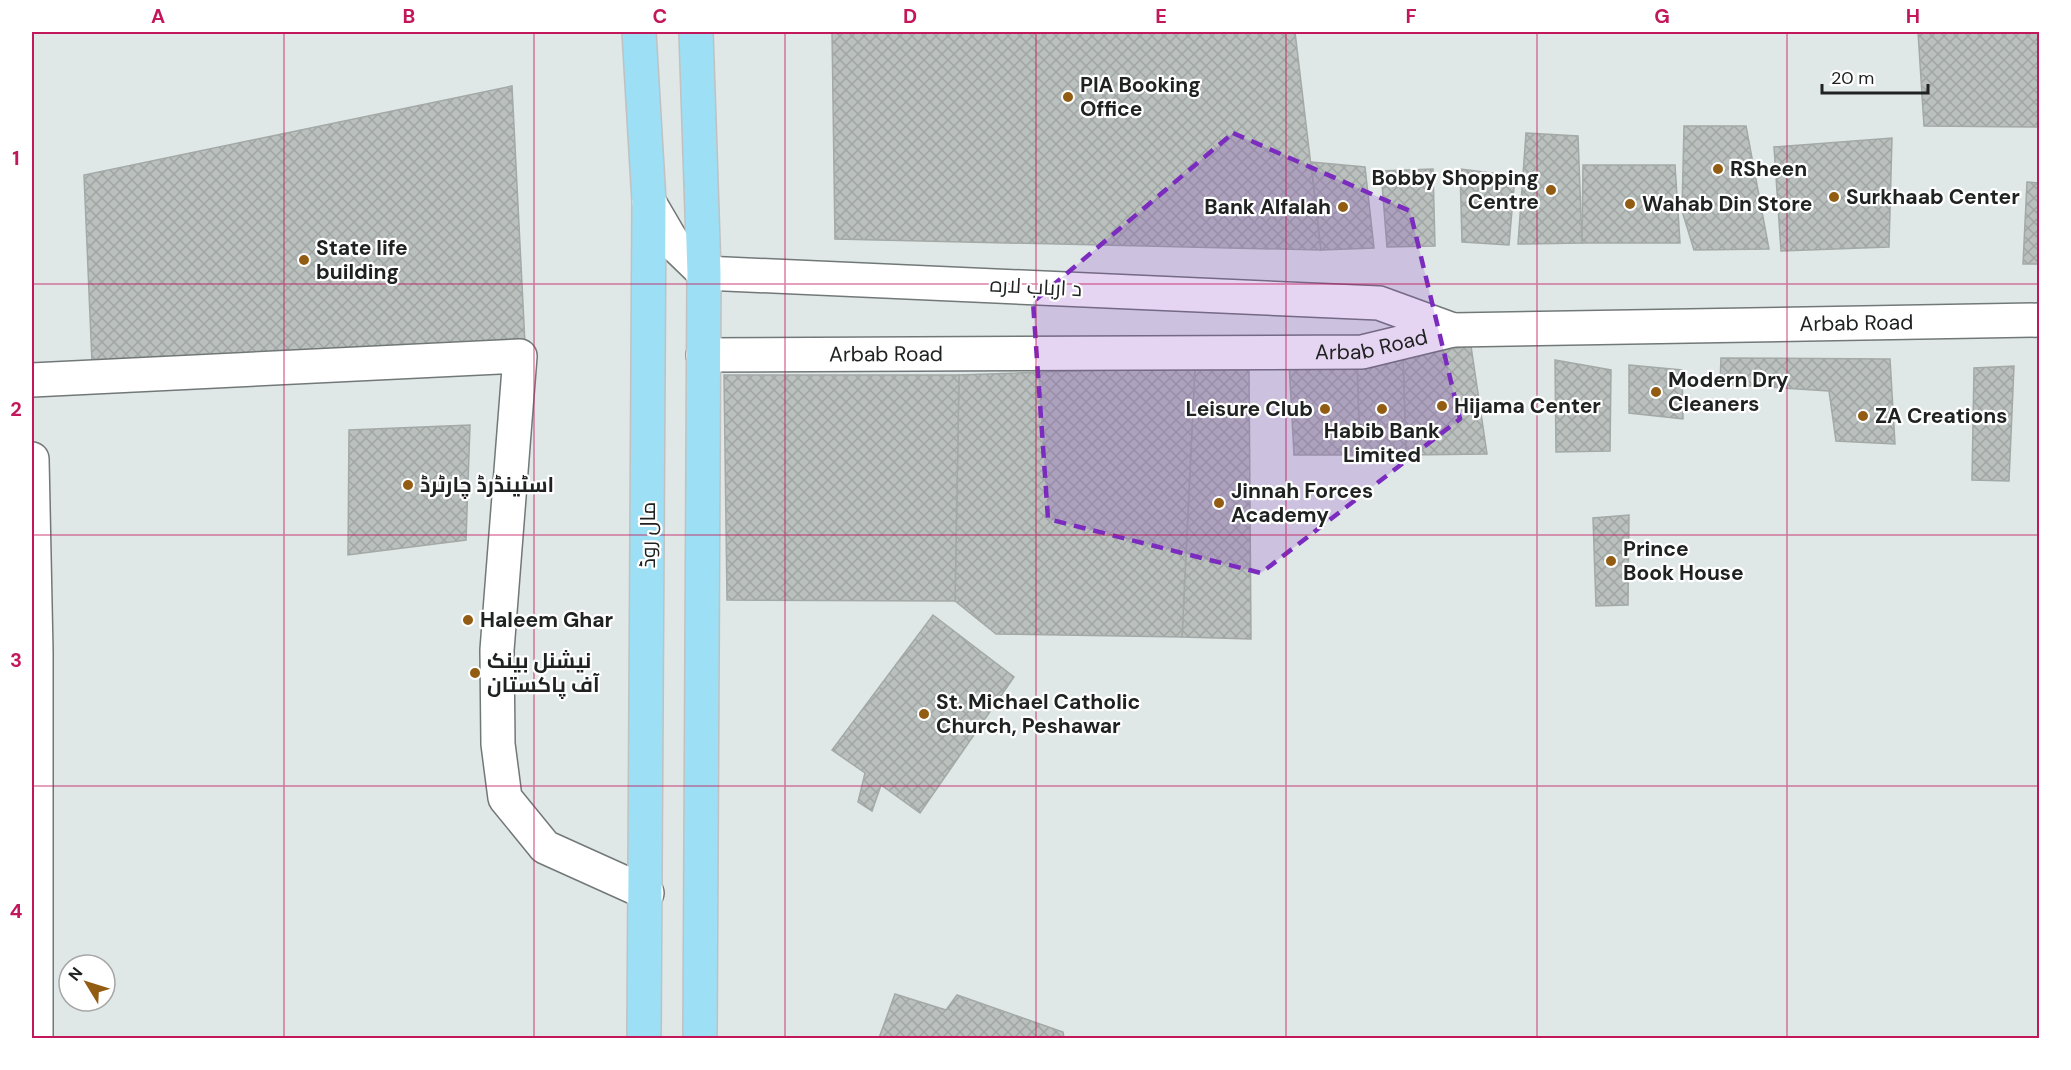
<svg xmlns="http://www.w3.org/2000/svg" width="2071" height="1070" font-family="'DM Sans',Cairo,sans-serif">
<defs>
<pattern id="building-cross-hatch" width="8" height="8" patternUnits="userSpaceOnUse" patternTransform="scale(1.5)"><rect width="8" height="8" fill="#bac0be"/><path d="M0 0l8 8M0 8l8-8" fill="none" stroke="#a0a5a3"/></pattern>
</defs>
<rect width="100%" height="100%" fill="#e0e7e7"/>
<g fill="url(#building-cross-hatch)" stroke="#a3a9a6" stroke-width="1.5">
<path d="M 832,32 L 1295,32 L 1321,250 L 835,239 Z"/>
<path d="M 1918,32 L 2040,32 L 2040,127 L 1924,126 Z"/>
<path d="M 512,86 L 525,344 L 92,363 L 84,175 Z"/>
<path d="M 1684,126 L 1746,126 L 1769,249 L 1694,250 L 1682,211 Z"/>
<path d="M 1526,133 L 1578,136 L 1582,243 L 1518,244 Z"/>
<path d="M 1892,138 L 1889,247 L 1781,251 L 1774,147 Z"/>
<path d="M 1311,162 L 1365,167 L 1374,248 L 1321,250 Z"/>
<path d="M 1583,165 L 1675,165 L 1680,243 L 1582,243 Z"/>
<path d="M 1433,169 L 1435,246 L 1387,247 L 1381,171 Z"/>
<path d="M 1460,169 L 1515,176 L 1509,245 L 1462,242 Z"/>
<path d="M 2027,182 L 2040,183 L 2040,264 L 2023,264 Z"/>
<path d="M 1471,346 L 1487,454 L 1406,455 L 1403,357 Z"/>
<path d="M 1403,357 L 1406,455 L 1360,455 L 1357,364 Z"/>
<path d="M 1721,358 L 1890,359 L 1895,444 L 1836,441 L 1829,391 L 1720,384 Z"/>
<path d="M 1555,360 L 1611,370 L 1610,451 L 1556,452 Z"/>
<path d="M 1289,362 L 1357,364 L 1360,455 L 1294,455 Z"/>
<path d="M 1629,365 L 1682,370 L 1683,419 L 1629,413 Z"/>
<path d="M 2014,366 L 2009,481 L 1972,480 L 1974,368 Z"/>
<path d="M 1195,367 L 1249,369 L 1251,639 L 1182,637 Z"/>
<path d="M 1195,367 L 1182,637 L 996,634 L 955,601 L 959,375 Z"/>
<path d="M 724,375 L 959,375 L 955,601 L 727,600 Z"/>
<path d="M 470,425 L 466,540 L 348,555 L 349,430 Z"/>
<path d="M 1629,515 L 1628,605 L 1596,606 L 1593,518 Z"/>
<path d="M 933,615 L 1014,677 L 920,813 L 881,785 L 872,811 L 858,802 L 865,773 L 832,750 Z"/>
<path d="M 895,994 L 946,1010 L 957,995 L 1063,1032 L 1064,1038 L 879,1038 Z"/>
</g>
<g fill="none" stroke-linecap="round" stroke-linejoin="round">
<g stroke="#727878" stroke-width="36">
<g id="minor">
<path d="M 649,202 L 673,243 L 704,273 L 1379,303 L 1453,330"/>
<path id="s1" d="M 703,355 L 1362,352 L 1453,330 L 2040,320"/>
<path d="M 32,380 L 520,356 L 497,650 L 498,744 L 505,798 L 545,847 L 647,893"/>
<path d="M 32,459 L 36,652 L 36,1038"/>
</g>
</g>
<g stroke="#c1c1c1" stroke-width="36">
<g id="major">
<path d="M 639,32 L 649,202 L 644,1038"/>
<path d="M 696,32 L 704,273 L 700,1038"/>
</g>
</g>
<use href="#minor" stroke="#fff" stroke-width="33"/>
<use href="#major" stroke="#9ddff4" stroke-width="33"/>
</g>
<path fill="#7b2cbf" fill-opacity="0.2" stroke="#7b2cbf" stroke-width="4.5" stroke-dasharray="12 8" stroke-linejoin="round" d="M 1233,133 L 1410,211 L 1460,419 L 1261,573 L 1048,519 L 1033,302 Z"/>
<path fill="none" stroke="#c2185b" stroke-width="1.5" stroke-opacity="0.55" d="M 284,32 L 284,1038M 534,32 L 534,1038M 785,32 L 785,1038M 1036,32 L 1036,1038M 1286,32 L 1286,1038M 1537,32 L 1537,1038M 1787,32 L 1787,1038M 32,284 L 2040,284M 32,535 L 2040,535M 32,786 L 2040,786"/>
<g fill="#925c12" stroke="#fff" stroke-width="2">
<circle cx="1068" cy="97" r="6"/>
<circle cx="1718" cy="169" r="6"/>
<circle cx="1551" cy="190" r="6"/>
<circle cx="1834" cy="197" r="6"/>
<circle cx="1630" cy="204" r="6"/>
<circle cx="1343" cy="207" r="6"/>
<circle cx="304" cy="260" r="6"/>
<circle cx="1656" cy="392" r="6"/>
<circle cx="1442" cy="406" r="6"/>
<circle cx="1325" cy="409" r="6"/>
<circle cx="1382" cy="409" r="6"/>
<circle cx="1863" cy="416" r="6"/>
<circle cx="408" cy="485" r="6"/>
<circle cx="1219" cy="503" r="6"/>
<circle cx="1611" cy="561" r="6"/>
<circle cx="468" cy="620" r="6"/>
<circle cx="475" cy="673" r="6"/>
<circle cx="924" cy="714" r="6"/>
</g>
<g text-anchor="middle" stroke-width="4.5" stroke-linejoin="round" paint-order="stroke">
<g font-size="21" font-weight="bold" fill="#202222" stroke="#fff" text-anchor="start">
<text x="1080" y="92">PIA Booking<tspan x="1080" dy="24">Office</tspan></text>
<text x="1730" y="176">RSheen</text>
<text x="1539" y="185" text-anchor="end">Bobby Shopping<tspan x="1539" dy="24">Centre</tspan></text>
<text x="1846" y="204">Surkhaab Center</text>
<text x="1642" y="211">Wahab Din Store</text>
<text x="1331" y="214" text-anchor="end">Bank Alfalah</text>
<text x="316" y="255">State life<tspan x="316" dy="24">building</tspan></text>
<text x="1668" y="387">Modern Dry<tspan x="1668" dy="24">Cleaners</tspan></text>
<text x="1454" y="413">Hijama Center</text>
<text x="1313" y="416" text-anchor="end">Leisure Club</text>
<text x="1875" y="423">ZA Creations</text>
<text x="1382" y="438" text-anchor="middle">Habib Bank<tspan x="1382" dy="24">Limited</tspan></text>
<text x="420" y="492">اسٹینڈرڈ چارٹرڈ</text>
<text x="1231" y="498">Jinnah Forces<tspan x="1231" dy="24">Academy</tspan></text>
<text x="1623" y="556">Prince<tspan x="1623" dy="24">Book House</tspan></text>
<text x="480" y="627">Haleem Ghar</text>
<text x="487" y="668">نیشنل بینک<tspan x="487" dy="24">آف پاکستان</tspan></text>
<text x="936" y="709">St. Michael Catholic<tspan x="936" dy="24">Church, Peshawar</tspan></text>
</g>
<g font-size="21" fill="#202222" stroke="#fff">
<text transform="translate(1036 287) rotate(3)" y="7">د ارباب لاره</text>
<text dy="7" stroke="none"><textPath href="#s1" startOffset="1156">Arbab Road</textPath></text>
<text dy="7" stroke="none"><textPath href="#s1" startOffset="669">Arbab Road</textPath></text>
<text dy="7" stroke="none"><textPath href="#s1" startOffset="183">Arbab Road</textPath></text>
<text transform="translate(648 535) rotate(-90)" y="7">مال روڈ</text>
</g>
</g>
<rect width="2071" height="1070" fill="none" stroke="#ffffff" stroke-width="66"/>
<g transform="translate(87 983) rotate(308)"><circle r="28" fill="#ffffff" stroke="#a6a7a7" stroke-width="1.5"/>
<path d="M0-4.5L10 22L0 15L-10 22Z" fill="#925c12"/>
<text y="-9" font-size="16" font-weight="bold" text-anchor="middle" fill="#202222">N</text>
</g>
<path d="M1822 84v9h106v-9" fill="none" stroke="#202222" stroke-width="3"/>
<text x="1831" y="84" font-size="18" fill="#202222" stroke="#ffffff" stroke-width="4.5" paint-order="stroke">20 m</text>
<rect x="33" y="33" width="2005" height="1004" fill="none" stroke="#c2185b" stroke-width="2"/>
<g font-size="20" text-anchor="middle" font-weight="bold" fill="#c2185b">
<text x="158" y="23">A</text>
<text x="409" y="23">B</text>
<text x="660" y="23">C</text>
<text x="910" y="23">D</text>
<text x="1161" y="23">E</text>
<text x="1411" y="23">F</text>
<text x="1662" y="23">G</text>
<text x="1913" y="23">H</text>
<text x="16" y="165">1</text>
<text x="16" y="416">2</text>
<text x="16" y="667">3</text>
<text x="16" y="918">4</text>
</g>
</svg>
